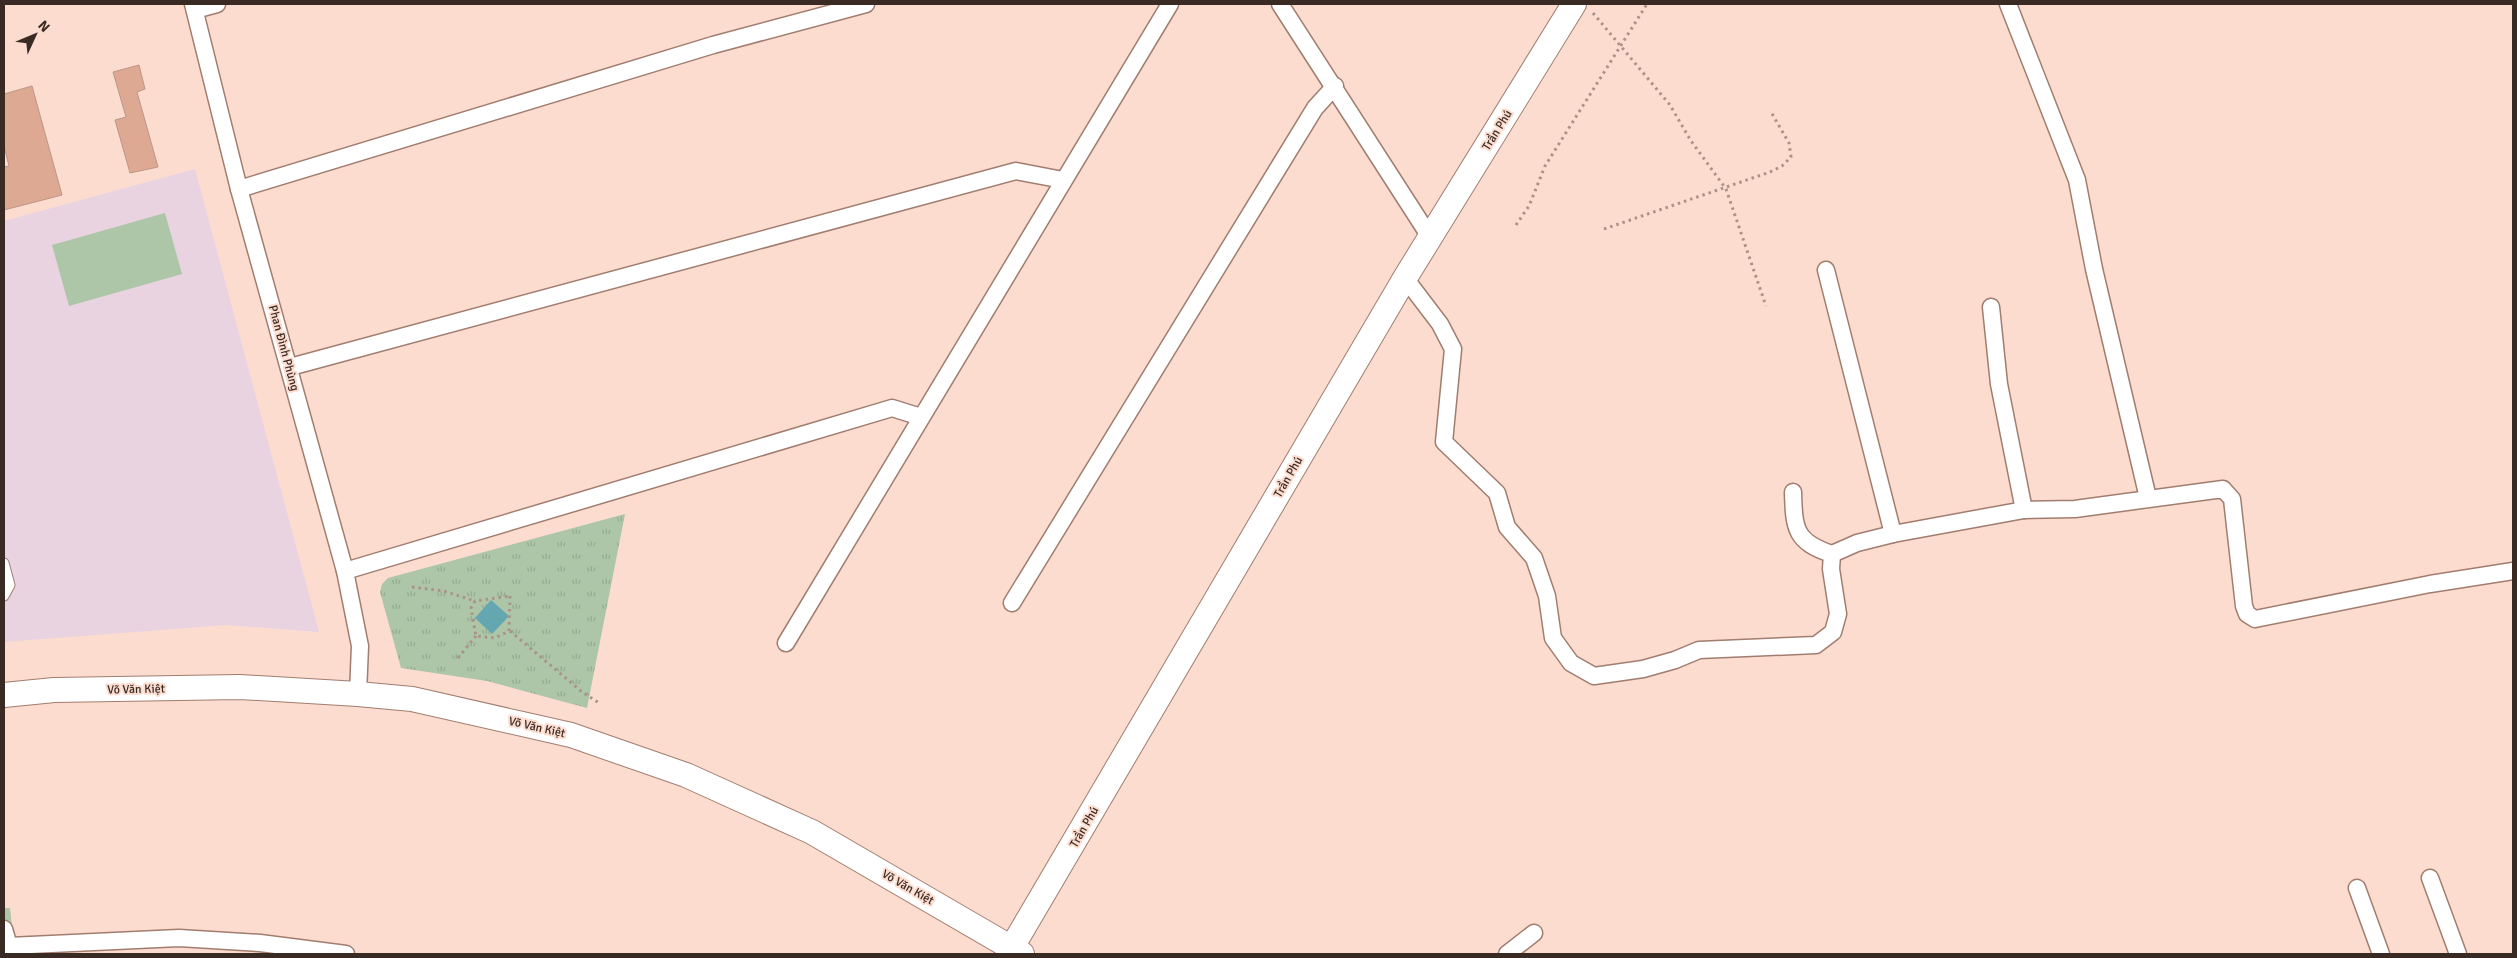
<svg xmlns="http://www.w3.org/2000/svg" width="2517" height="958" font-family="Signika,sans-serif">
<defs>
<pattern id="park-tufts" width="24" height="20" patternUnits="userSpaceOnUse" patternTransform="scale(1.25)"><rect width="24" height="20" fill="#acc6a7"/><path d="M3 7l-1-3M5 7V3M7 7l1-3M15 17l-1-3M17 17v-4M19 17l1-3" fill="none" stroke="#95aa90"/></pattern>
</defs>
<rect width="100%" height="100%" fill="#fcdccf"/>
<path fill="#e9d3e1" d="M 195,169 L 319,632 L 227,625 L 4,642 L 4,221 Z"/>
<g fill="#acc6a7">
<path d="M 165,213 L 182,274 L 69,306 L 52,245 Z"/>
<path d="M 4,908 L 10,908 L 15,954 L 4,954 Z"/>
</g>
<path fill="url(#park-tufts)" d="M 625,514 L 587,708 L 487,681 L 401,668 L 380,592 L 382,584 L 388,578 Z"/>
<path fill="#65a7b1" d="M 491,600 L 509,616 L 492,634 L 475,618 Z"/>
<g fill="#dda993" stroke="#bb9687">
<path d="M 139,65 L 145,89 L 137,92 L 158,167 L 130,173 L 115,120 L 126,117 L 113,72 Z"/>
<path d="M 32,86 L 62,195 L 4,210 L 4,167 L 9,166 L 4,146 L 4,94 Z"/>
</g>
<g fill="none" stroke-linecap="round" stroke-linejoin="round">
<g stroke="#a17d6f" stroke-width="11">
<path id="lane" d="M 4,563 L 10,585 L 4,596"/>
</g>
<g stroke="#a17d6f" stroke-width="19">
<g id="street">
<path d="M 193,4 L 239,189 L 345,571 L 360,646 L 358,694"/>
<path d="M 1280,4 L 1430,237"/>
<path d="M 2008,4 L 2077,180 L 2094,269 L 2148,498"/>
<path d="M 195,10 L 217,4"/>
<path d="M 239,189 L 713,45 L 866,4"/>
<path d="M 1826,270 L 1893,534"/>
<path d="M 1405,278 L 1440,324 L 1453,349 L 1444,442 L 1497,493 L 1507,527 L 1534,558 L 1547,596 L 1553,638 L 1571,663 L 1594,676 L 1643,669 L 1675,660 L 1699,650 L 1816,645 L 1833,632 L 1838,614 L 1831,569 L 1832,554"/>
<path d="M 1991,307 L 1999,384 L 2024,510"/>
<path d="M 290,367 L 1016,171 L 1063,180"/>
<path d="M 1793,492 C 1794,529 1795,542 1832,554 L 1857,543 L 1893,534 L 2024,510 L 2075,509 L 2223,489 L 2232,499 L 2244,606 L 2247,614 L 2255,619 L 2430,584 L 2513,571"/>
<path d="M 345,571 L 892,408 L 921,417"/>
<path d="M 1012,603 L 1315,108 L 1335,86"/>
<path d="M 786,643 L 1170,4"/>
<path d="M 2430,878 L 2458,954"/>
<path d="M 2357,888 L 2381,954"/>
<path d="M 4,929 L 9,946 L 179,938 L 260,943 L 346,954"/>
<path d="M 1507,954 L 1534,933"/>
</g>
</g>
<g stroke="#a17d6f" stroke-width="26">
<g id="secondary">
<path d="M 4,695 L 54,690 L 240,687 L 358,694 L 412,699 L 571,735 L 686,775 L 812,832 L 1022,954"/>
<path d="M 1008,954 L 1405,278 L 1574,4"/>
</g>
</g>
<g stroke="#aa9287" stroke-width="3" stroke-dasharray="2.5 4" stroke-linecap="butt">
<path d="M 1593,13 L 1670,105 L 1691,141 L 1726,189 L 1766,306"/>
<path d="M 1516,225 L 1529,206 L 1545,166 L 1647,4"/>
<path d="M 1604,229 L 1770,172 L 1782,166 L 1791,157 L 1789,143 L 1771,112"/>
<path d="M 412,587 L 444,591 L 475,601"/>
<path d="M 510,596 L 509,631 L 495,638 L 476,636 L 471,608 L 475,601 Z"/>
<path d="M 510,631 L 581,691 L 599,703"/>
<path d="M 458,658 L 476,636"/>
</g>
<use href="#lane" stroke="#fff" stroke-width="9"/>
<use href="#street" stroke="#fff" stroke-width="16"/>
<use href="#secondary" stroke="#fff" stroke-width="24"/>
</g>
<g text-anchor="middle" stroke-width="4" stroke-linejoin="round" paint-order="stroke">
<g font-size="12" fill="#392b24" stroke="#fcdccf">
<text transform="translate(1497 130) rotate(-58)" y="4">Trần Phú</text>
<text transform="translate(284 348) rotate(75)" y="4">Phan Đình Phùng</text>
<text transform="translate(1288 477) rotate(-60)" y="4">Trần Phú</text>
<text transform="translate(136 689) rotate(-1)" y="4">Võ Văn Kiệt</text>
<text transform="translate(537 727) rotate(13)" y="4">Võ Văn Kiệt</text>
<text transform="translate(1084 827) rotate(-60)" y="4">Trần Phú</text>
<text transform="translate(908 887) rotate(30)" y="4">Võ Văn Kiệt</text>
</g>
</g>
<rect width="2517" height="958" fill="none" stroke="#392b24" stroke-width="10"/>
<g transform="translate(35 35) rotate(46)" stroke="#fcdccf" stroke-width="4" paint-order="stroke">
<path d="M0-4L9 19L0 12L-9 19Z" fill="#392b24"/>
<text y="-8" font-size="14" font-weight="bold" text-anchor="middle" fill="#392b24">N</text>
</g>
</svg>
